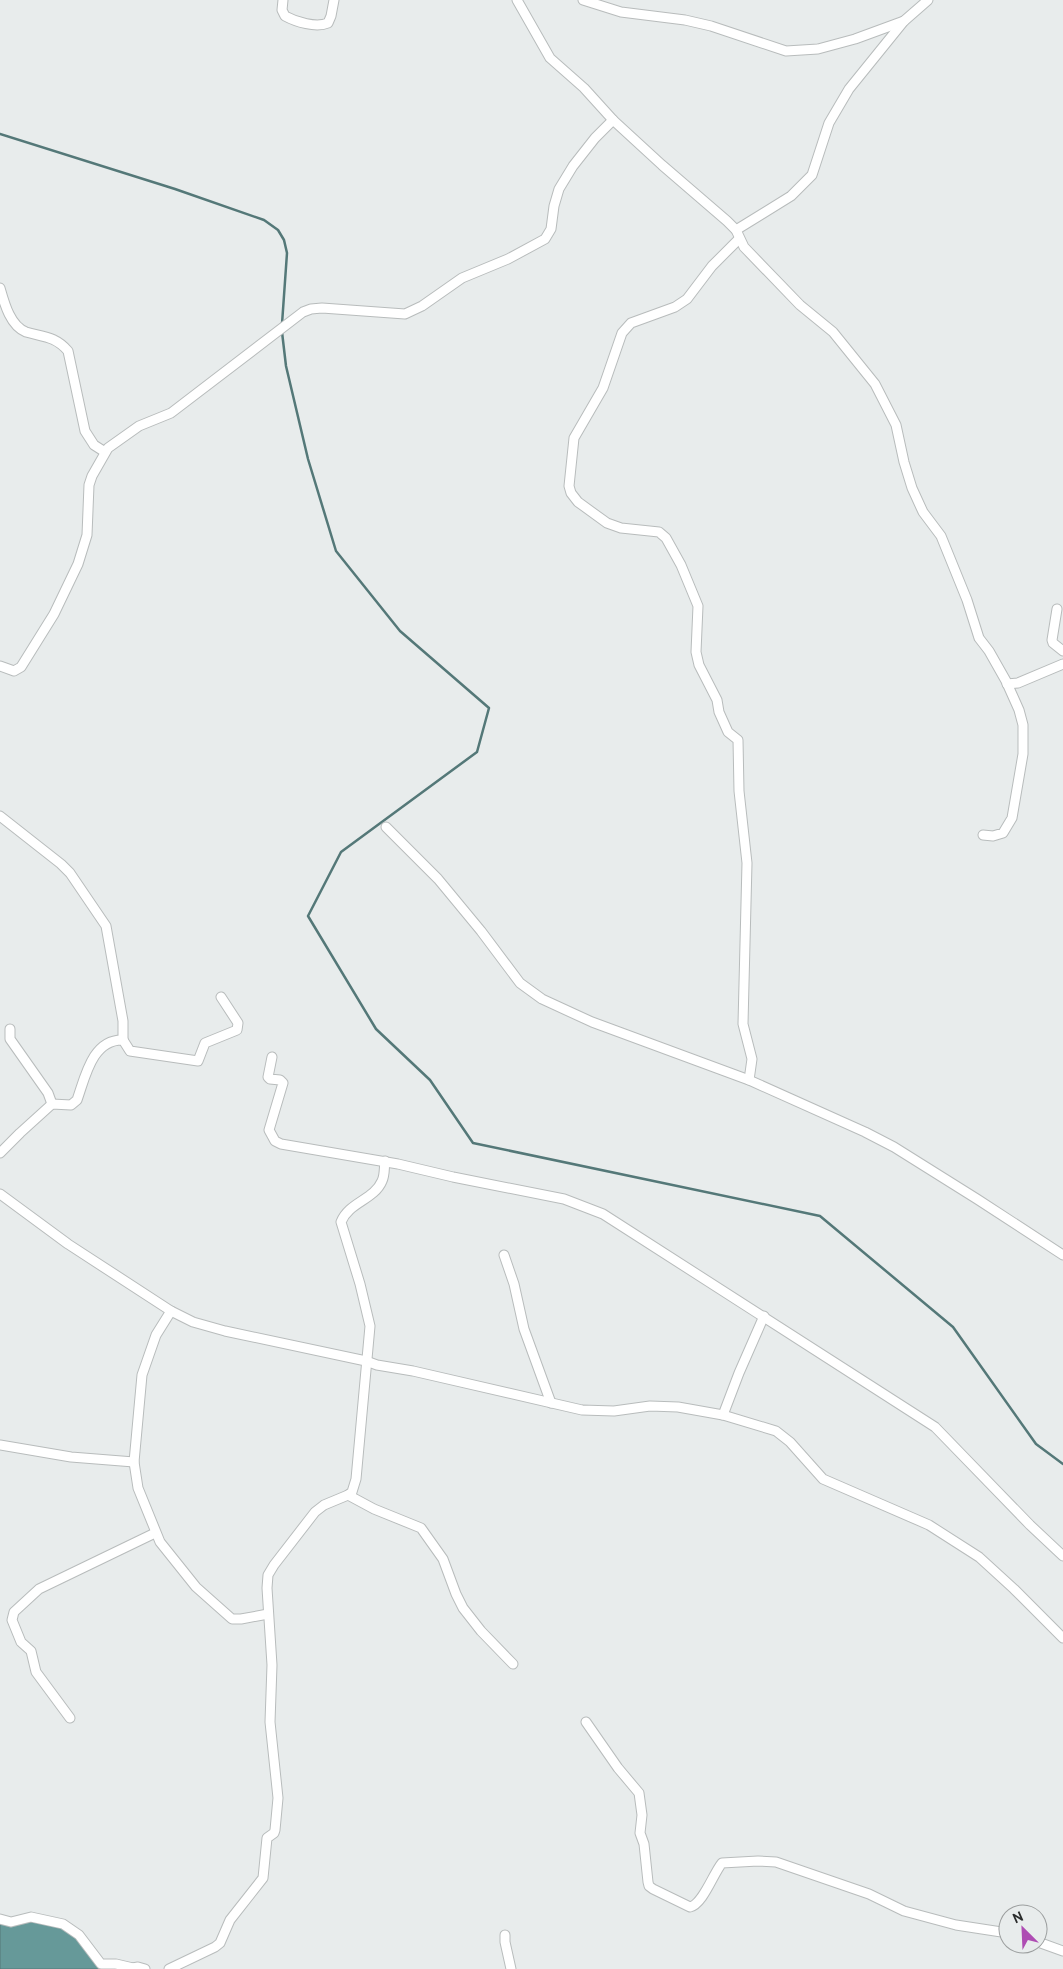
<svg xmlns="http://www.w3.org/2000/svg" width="1063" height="1969" font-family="Overpass,sans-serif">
<rect width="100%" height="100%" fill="#e8ecec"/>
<path fill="#699" stroke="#547878" d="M 0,1920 L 21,1923 L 39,1921 L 72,1931 L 101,1969 L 0,1969 Z"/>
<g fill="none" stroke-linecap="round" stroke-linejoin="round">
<g stroke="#547878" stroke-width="2.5">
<path d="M 0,134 L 175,189 L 264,220 L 278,230 L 284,240 L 287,253 L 282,324"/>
<path d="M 282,332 L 286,366 L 308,459 L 336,551 L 400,631 L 489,708 L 477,752 L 341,852 L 308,916 L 376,1029 L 430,1080 L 473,1143 L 820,1216 L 953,1327 L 1036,1444 L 1063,1464"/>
</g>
<g stroke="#b8bcbc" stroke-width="11">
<g id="minor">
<path d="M 283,0 L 282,10 L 285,16 C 296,22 316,28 328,23 L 331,16 L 334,0"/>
<path d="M 517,0 L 550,58 L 584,88 L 613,120 L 662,165 L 727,221 L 736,230 L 744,247 L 800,305 L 833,332 L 875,384 L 896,425 L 904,462 L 912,488 L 923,512 L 941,536 L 967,600 L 979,638 L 989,651 L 1006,681 L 1019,710 L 1023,725 L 1023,754 L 1012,818 L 1003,833 L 993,836 L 983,835"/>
<path d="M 583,0 L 621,12 L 685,20 L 711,26 L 786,51 L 818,49 L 855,39 L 904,21"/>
<path d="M 736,230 L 791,196 L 812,175 L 829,123 L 849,89 L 904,21 L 928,0"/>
<path d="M 739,239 L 712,266 L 687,299 L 675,307 L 631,323 L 622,333 L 603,388 L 574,438 L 569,486 L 571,493 L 578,502 L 607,523 L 621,528 L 659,532 L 666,538 L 681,565 L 698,606 L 696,652 L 699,665 L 717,700 L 719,712 L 728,732 L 738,740 L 739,791 L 747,863 L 743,1024 L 752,1059 L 749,1080"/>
<path d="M 0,288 C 4,302 10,326 26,332 C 43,337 55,336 68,351 L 85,431 L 94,445 L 105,452"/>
<path d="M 1057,609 L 1052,640 L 1053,643 L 1063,651"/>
<path d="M 0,666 L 14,671 L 21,667 L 54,614 L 78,564 L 87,535 L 89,485 L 92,476 L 108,448 L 139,426 L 171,413 L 303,312 L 311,309 L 322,308 L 405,314 L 422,306 L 462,278 L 508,259 L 545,239 L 551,229 L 554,206 L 559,189 L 573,166 L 595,138 L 613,120"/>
<path d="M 1007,684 L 1018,683 L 1063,664"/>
<path d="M 0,816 L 61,864 L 70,873 L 106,926 L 123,1021 L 123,1040"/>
<path d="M 386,827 L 438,879 L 481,931 L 520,983 L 542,999 L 592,1022 L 749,1080 L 865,1132 L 894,1147 L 977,1199 L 1063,1255"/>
<path d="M 10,1029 L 10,1039 L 48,1093 L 52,1104"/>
<path d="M 272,1057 L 268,1077 L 270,1079 L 280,1080 L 283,1083 L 269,1130 L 275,1141 L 281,1144 L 398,1164 L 453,1177 L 564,1199 L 603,1214 L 935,1427 L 1030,1525 L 1063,1556"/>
<path d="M 0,1153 L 20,1133 L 52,1104 L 71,1105 L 77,1100 C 85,1078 92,1039 123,1040 L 130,1051 L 198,1061 L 205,1043 L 237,1030 L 238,1023 L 221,997"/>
<path d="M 0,1194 L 68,1244 L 171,1311 L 193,1322 L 225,1331 L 366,1361 L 377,1365 L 413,1371 L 582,1410 L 614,1411 L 650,1406 L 678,1407 L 723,1415 L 776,1431 L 790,1442 L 823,1479 L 929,1525 L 979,1557 L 1014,1589 L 1063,1638"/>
<path d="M 504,1255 L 514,1284 L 524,1329 L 551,1403"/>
<path d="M 171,1311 L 156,1335 L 142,1375 L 134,1462 L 138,1488 L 160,1542 L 196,1587 L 232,1619 L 241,1619 L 268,1614"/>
<path d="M 723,1415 L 739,1373 L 764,1316"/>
<path d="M 0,1445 L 71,1457 L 134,1462"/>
<path d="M 348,1495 L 374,1509 L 421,1528 L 443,1559 L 456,1594 L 463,1608 L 481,1631 L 513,1664"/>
<path d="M 70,1718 L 36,1672 L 31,1651 L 21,1642 L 12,1620 L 14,1612 L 39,1589 L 155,1533"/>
<path d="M 586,1722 L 618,1768 L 639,1793 L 642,1815 L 640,1833 L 644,1844 L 648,1882 L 649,1886 L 653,1889 L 690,1907 C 703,1904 713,1874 722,1863 L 758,1861 L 776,1862 L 869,1894 L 904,1911 L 956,1925 L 1008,1933"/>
<path d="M 0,1919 L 11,1922 L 31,1917 L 63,1924 L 79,1935 L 101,1964 L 116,1964 L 133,1968"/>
<path d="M 505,1935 L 505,1942 L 511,1969"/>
<path d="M 1038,1942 L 1063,1951"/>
<path d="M 128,1969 L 138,1967 L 145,1969"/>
<path d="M 169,1969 L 215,1947 L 220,1943 L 230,1920 L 263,1878 L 267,1838 L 274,1833 L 275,1830 L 278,1798 L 270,1722 L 272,1665 L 267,1588 L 268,1575 L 274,1565 L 315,1512 L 324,1505 L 348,1495 L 352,1492 L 356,1479 L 370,1326 L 360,1284 L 341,1222 C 349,1202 374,1200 382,1181 C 385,1175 384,1167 385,1161"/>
</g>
</g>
<use href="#minor" stroke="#fff" stroke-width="9"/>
</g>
<g transform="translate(1023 1929) rotate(336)"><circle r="24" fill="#e8ecec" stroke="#9c9f9f"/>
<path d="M0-4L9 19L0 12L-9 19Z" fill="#ae4cb3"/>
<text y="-8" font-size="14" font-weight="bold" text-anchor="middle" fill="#2a2c2c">N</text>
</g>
</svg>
